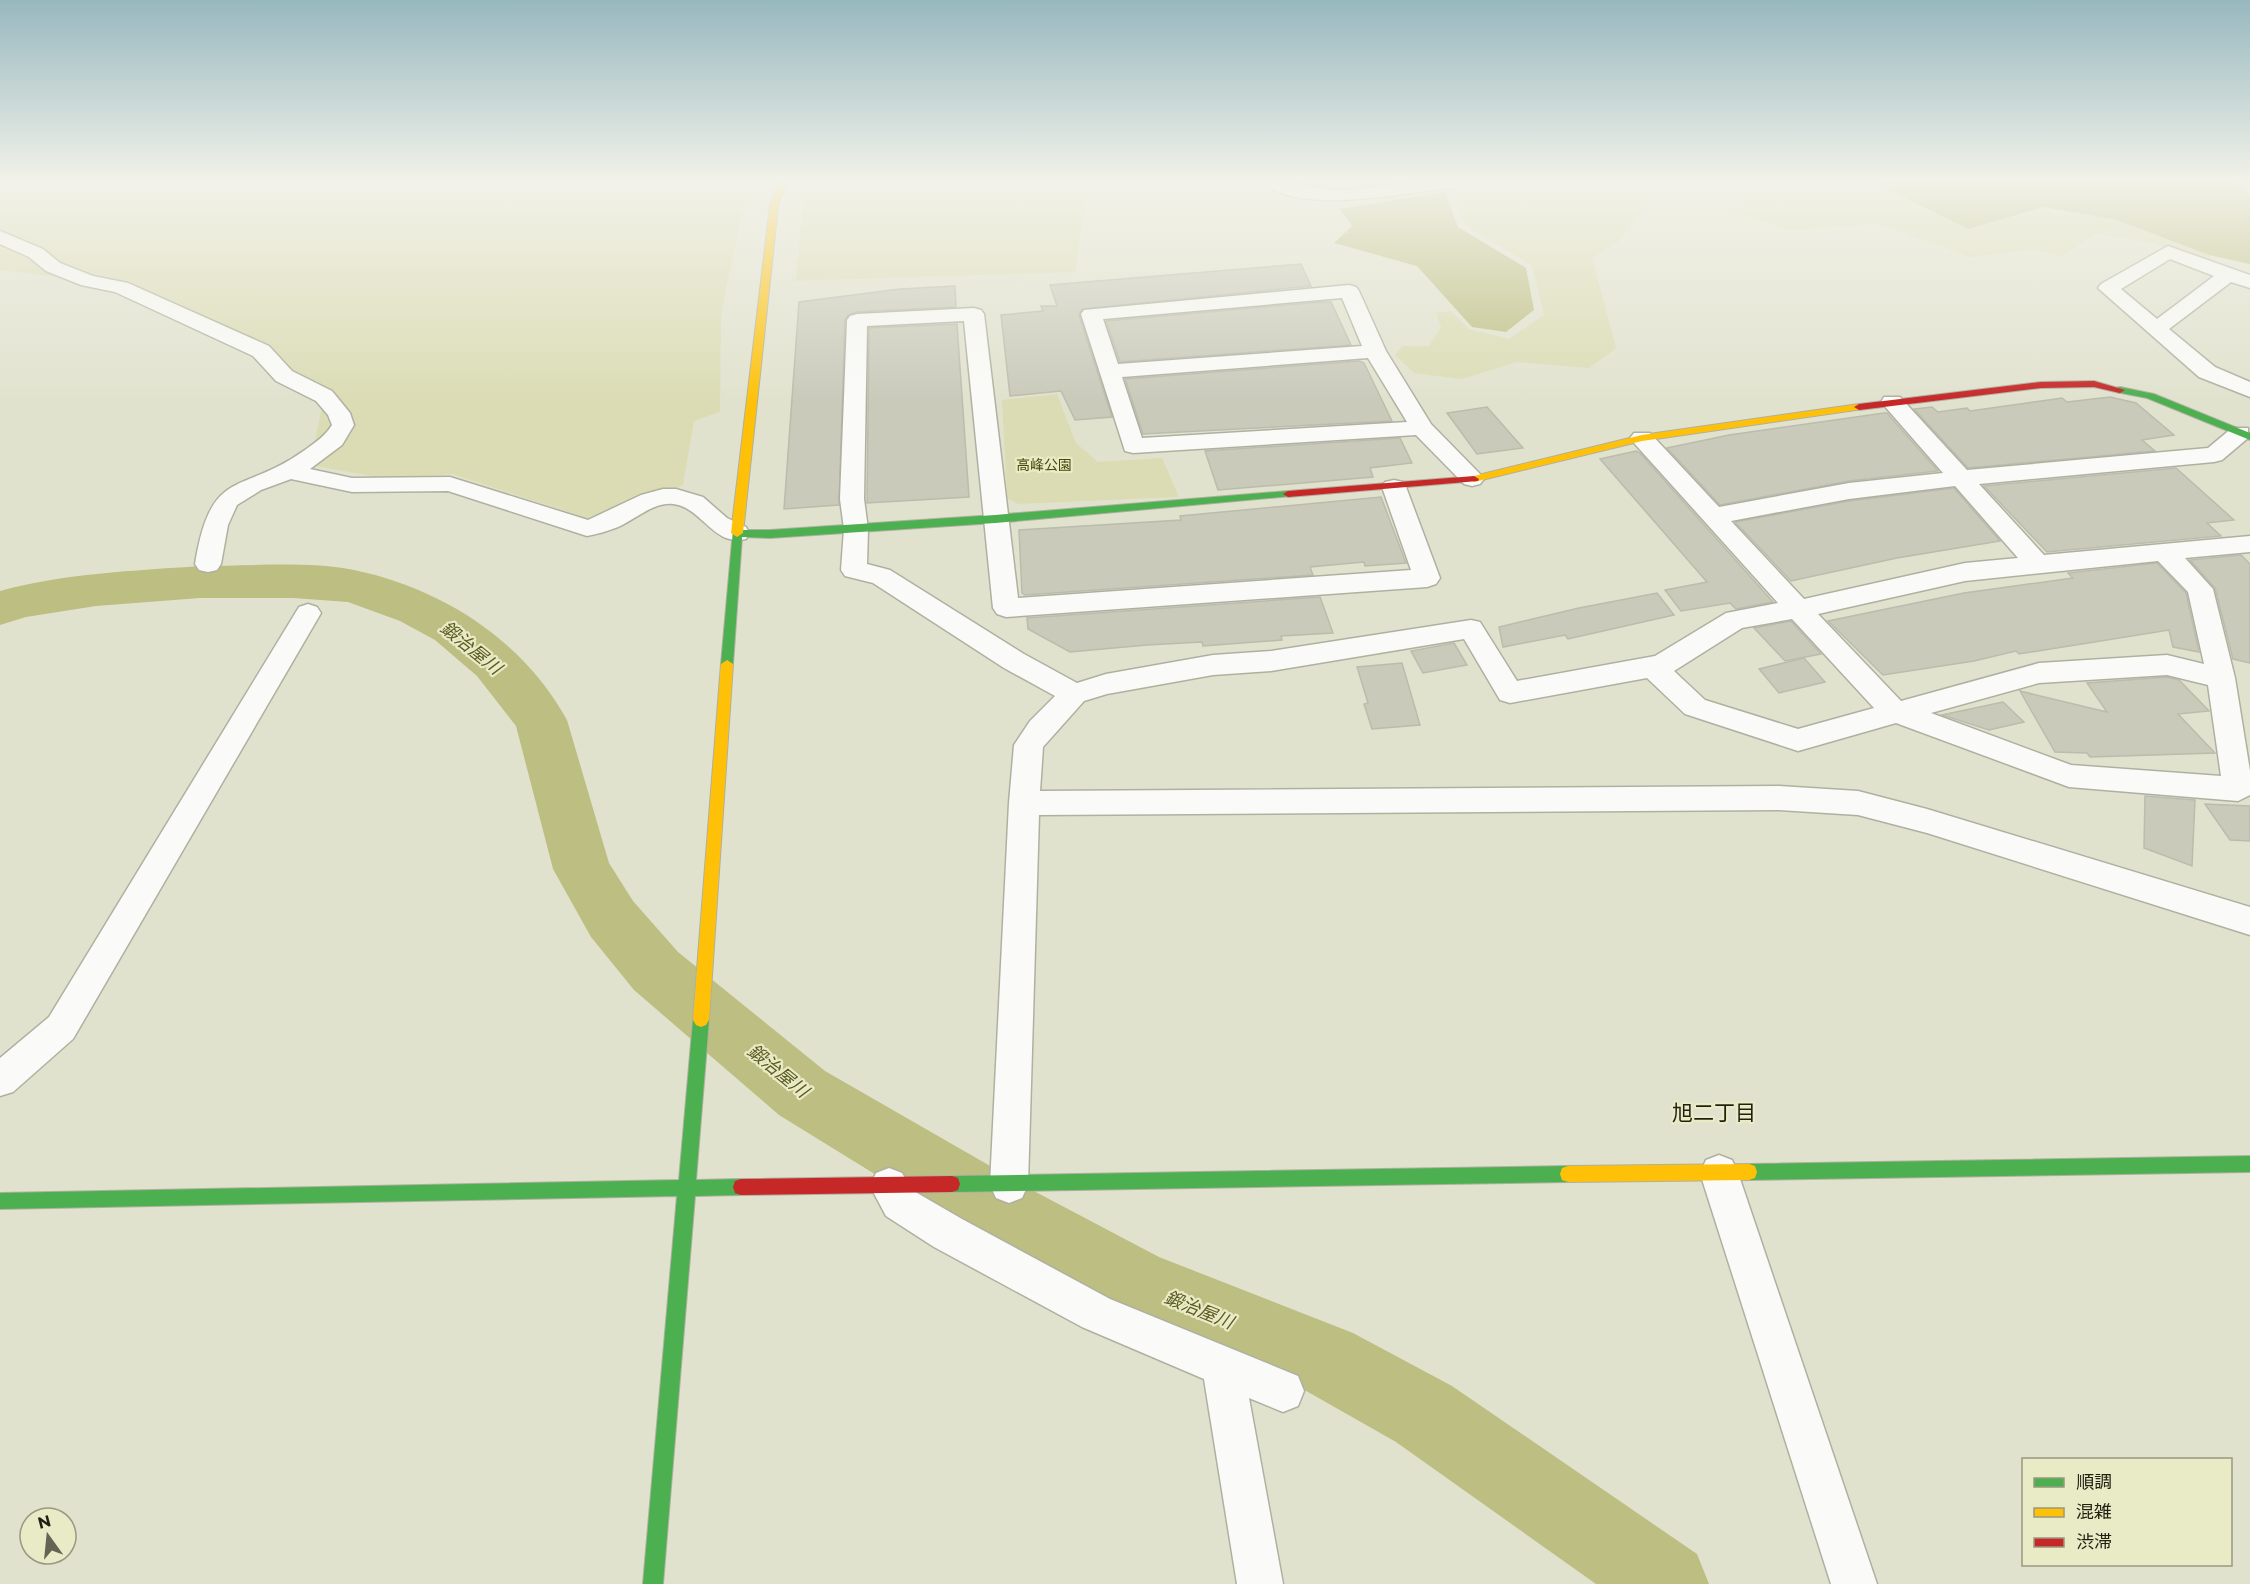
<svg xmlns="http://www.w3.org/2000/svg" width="2250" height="1584" font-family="Montserrat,'Noto Sans JP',sans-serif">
<rect width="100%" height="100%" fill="#e1e2ce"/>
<g fill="#dbdcb4">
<path d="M 0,181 L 757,181 L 743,209 L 721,314 L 720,412 L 694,421 L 683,485 C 670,493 656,492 642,496 C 625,500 610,511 596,521 L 452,474 L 388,479 L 310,465 L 324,397 L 206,328 L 88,281 L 0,270 Z"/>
<path d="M 814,181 L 1088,181 L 1075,272 L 796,281 L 803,201 Z"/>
<path d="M 1474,181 L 1690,181 L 1662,184 L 1619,241 L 1592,258 L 1616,348 L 1589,368 L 1516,362 L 1462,379 L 1414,373 L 1395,355 L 1402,346 L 1429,346 L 1441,327 L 1436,313 L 1451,311 L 1469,329 L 1509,339 L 1544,315 L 1532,266 L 1465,225 L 1457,202 Z"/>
<path d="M 1720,181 L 1871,181 L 1968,229 L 2043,207 L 2117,220 L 2209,255 L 2213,263 L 2153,243 L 2096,234 L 2061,257 L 2035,249 L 1970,257 L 1878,224 L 1786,230 L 1730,210 L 1741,197 L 1727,182 Z"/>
<path d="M 1057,394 L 1076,443 L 1098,462 L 1162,458 L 1179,497 L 1018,504 L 1007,498 L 1002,400 Z"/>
</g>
<g fill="#bdbe81">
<path d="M 1871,181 L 2237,181 L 2250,195 L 2250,264 L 2209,255 L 2117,220 L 2043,207 L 1968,229 Z"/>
<path d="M 1445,192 L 1458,227 L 1526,268 L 1534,310 L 1506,332 L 1472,327 L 1417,266 L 1334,243 L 1352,226 L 1340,209 Z"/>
</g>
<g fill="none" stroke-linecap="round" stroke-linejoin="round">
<path fill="#bdbe81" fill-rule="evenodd" d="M 200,566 C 247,566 309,561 354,570 C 442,588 524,641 567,720 L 609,863 L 633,901 L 678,952 L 825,1071 L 1030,1189 L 1159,1257 L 1353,1333 L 1452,1386 L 1697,1554 L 1709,1584 L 1596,1584 L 1396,1442 L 1301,1388 L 1112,1312 L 980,1239 L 779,1115 L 634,990 L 591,937 L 553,869 L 516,726 L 477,676 L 435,640 L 400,621 L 348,602 L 293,598 L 200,598 L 96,606 L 26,617 L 0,625 L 0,591 C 65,573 133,571 200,566 Z"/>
</g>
<g fill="#c9caba" stroke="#bbbcac" stroke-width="1.5">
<path d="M 1301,264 L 1311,286 L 1082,309 L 1079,315 L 1112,417 L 1075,420 L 1061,391 L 1010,396 L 1001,315 L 1043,311 L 1041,306 L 1057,306 L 1050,285 Z"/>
<path d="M 955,286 L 956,307 L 857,312 L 848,315 L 845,320 L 839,505 L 784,509 L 799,302 L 900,289 Z"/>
<path d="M 1321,302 L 1331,302 L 1351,345 L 1120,362 L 1106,321 Z"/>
<path d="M 957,324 L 969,497 L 867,503 L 869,328 Z"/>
<path d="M 1359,361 L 1364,363 L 1392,421 L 1143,434 L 1125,379 Z"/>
<path d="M 2110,397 L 2136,403 L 2174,435 L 2142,440 L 2155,451 L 1968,468 L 1914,409 L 1932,407 L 1938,412 L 1967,408 L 1970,411 L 2062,398 L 2067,402 Z"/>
<path d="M 1487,407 L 1523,448 L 1477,454 L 1447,413 Z"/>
<path d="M 1884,413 L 1887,413 L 1938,471 L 1849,481 L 1720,505 L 1667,448 L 1729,435 Z"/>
<path d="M 1400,438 L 1412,463 L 1370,468 L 1373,477 L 1218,490 L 1205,451 Z"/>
<path d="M 1636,451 L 1640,453 L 1773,602 L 1736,609 L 1730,603 L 1681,611 L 1665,590 L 1707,582 L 1600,459 Z"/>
<path d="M 2176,468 L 2234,520 L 2207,523 L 2221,536 L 2047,552 L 1984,486 Z"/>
<path d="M 1954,488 L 2000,541 L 1897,558 L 1791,581 L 1735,522 L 1849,501 Z"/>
<path d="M 1381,497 L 1406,563 L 1365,566 L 1364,562 L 1310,567 L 1313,575 L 1025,595 L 1022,593 L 1019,530 L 1181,520 L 1180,516 Z"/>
<path d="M 2241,555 L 2250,564 L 2250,663 L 2233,659 L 2215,588 L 2190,560 Z"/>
<path d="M 2157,563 L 2186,593 L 2199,652 L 2173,647 L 2169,630 L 2019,654 L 2016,651 L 1974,661 L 1883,675 L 1828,621 L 1964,593 L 2073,578 L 2068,573 Z"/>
<path d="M 1657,593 L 1674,615 L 1568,639 L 1565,635 L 1503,647 L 1499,627 L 1579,608 Z"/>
<path d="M 1320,597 L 1333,633 L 1281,636 L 1282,640 L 1203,646 L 1202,642 L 1147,645 L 1070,652 L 1028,629 L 1027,618 Z"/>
<path d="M 1791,621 L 1821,654 L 1785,661 L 1754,628 Z"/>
<path d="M 1454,643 L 1467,665 L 1423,673 L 1411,651 Z"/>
<path d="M 1804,658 L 1825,682 L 1779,693 L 1759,669 Z"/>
<path d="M 1402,663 L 1420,725 L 1372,729 L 1364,704 L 1368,703 L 1357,667 Z"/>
<path d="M 2167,677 L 2179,680 L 2209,711 L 2178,714 L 2215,753 L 2090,757 L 2087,753 L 2055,752 L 2020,691 L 2107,712 L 2087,683 Z"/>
<path d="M 2003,702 L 2024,722 L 1989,730 L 1942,715 Z"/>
<path d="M 2145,796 L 2195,800 L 2192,866 L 2144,848 Z"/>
<path d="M 2205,804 L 2250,806 L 2250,841 L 2230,840 Z"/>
</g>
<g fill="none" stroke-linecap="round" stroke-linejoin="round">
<g stroke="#b0b0a1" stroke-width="3">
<g id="street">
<path d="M 1264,181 C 1288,179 1312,189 1337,190 C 1380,190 1423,177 1466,181 C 1460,190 1437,189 1427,191 C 1393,196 1286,213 1264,181 Z"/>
<path d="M 0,231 L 43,249 L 60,263 L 93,276 L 128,283 L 269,346 L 292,371 L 332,391 L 350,413 L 354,425 L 342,445 L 310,469 L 352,478 L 450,477 L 588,520 L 641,495 L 663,489 L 676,489 L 703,497 L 727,518 L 746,527 L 749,533 L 746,539 C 713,547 702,507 673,504 C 653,502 636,519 618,527 C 608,531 598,534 587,536 L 448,491 L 352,492 L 291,479 L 261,490 L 237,505 L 228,525 L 221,564 L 217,570 L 208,572 L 199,570 L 195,564 C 211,465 241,496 305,450 C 316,442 325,436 332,425 L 328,415 L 316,401 L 276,381 L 253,356 L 115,292 L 81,285 L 46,271 L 29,257 L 0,244 Z"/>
<path d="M 2168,246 L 2250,275 L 2250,288 L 2231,282 L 2169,329 L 2215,367 L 2250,382 L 2250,397 L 2199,377 L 2098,288 L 2101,284 ZM 2170,259 L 2214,276 L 2157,319 L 2121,289 Z"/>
<path d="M 1349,285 L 1356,287 L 1359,291 L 1386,351 L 1431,424 L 1480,474 L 1484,479 L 1480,484 L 1472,486 L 1464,484 L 1416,435 L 1133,453 L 1125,451 L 1081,314 L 1084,310 ZM 1342,298 L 1362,346 L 1118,364 L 1103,319 ZM 1368,358 L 1407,422 L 1142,438 L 1122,377 Z"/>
<path d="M 974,308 L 981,310 L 984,314 L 1018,598 L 1411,570 L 1382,487 L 1385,482 L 1394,480 L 1403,482 L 1406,487 L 1440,578 L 1436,584 L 1427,587 L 1006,617 L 997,614 L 993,608 L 964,321 L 867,326 L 864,499 L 868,529 L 867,564 L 890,570 L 1024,654 L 1077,683 L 1106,674 L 1213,655 L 1271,651 L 1471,620 L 1480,622 L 1517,681 L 1655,656 L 1726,613 L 1778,603 L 1634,443 L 1630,438 L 1634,433 L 1650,433 L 1719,507 L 1849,483 L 1943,473 L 1881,402 L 1884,397 L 1900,397 L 1967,470 L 2208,448 L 2232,428 L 2248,428 L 2248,438 L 2222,460 L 2214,462 L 1979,484 L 2044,555 L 2250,536 L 2250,552 L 2185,558 L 2213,589 L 2235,678 L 2250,771 L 2250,795 L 2238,801 L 2069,787 L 1896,723 L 1798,751 L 1685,714 L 1647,678 L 1510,703 L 1500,700 L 1464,639 L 1271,671 L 1213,675 L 1107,694 L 1084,701 L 1043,747 L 1040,791 L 1779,786 L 1858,791 L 1927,809 L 2250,907 L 2250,935 L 1927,833 L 1858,815 L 1779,810 L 1039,815 L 1028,1185 L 1022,1198 L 1009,1203 L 996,1198 L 990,1185 L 1009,803 L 1014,745 L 1030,721 L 1055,696 L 1004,668 L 873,583 L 845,576 L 841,570 L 844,529 L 840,499 L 847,320 L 850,316 L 857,314 ZM 1955,486 L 2018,558 L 1965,563 L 1804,599 L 1731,521 L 1849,499 ZM 2158,561 L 2188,592 L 2204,664 L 2167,655 L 2039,663 L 1901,701 L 1818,614 L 1965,581 ZM 1792,619 L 1874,708 L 1798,729 L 1705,700 L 1674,671 L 1742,628 ZM 2167,675 L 2208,685 L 2221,776 L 2071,765 L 1931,713 L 2039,683 Z"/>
<path d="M 308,604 L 317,607 L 321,613 L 73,1039 L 13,1092 L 0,1096 L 0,1058 L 49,1017 L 299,607 Z"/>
<path d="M 1719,1155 L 1732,1160 L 1738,1173 L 1877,1584 L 1831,1584 L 1700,1173 L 1706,1160 Z"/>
<path d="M 889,1168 L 902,1173 L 912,1190 L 962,1219 L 1110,1299 L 1298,1376 L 1304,1391 L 1298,1406 L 1283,1412 L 1249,1398 L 1283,1584 L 1237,1584 L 1204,1379 L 1082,1327 L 934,1247 L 886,1216 L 870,1186 L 876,1173 Z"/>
</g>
</g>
<g stroke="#b0b0a1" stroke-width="2">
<g id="fast">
<path d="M 2120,387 L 2154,394 L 2250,433 L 2250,440 L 2147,398 L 2116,392 L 2116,388 Z"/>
<path d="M 1288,491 L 1293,494 L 1292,496 L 995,523 L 770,538 L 742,537 L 733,664 L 727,668 L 721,664 L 733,530 L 770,530 L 995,515 Z"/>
<path d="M 701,1013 L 706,1015 L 709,1020 L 696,1180 L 741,1179 L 747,1181 L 749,1187 L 747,1193 L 741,1195 L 695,1196 L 663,1584 L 643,1584 L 677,1196 L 0,1209 L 0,1193 L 679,1180 L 693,1020 L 696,1015 Z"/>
<path d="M 2250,1156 L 2250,1172 L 1749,1180 L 1743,1178 L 1741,1172 L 1743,1166 L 1749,1164 Z"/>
<path d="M 1568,1166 L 1574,1168 L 1576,1174 L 1574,1180 L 1568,1182 L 952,1192 L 946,1190 L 944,1184 L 946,1178 L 952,1176 Z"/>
</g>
</g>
<g stroke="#b0b0a1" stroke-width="2">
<g id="slow">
<path d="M 779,181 L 787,181 L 778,206 L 743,533 L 737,537 L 731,533 L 770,206 Z"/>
<path d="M 1859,404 L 1864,407 L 1863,409 L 1642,441 L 1474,482 L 1469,479 L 1474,476 L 1642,435 Z"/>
<path d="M 727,660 L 733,664 L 709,1020 L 706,1025 L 701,1027 L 696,1025 L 693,1020 L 721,664 Z"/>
<path d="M 1749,1164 L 1755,1166 L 1757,1172 L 1755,1178 L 1749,1180 L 1568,1182 L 1562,1180 L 1560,1174 L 1562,1168 L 1568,1166 Z"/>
</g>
</g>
<g stroke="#b0b0a1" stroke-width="2">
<g id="jam">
<path d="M 2094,381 L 2125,390 L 2120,393 L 2094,387 L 2041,388 L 1859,410 L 1854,407 L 1859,404 L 2041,382 Z"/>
<path d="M 1474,476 L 1479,479 L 1478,481 L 1288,497 L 1283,494 L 1288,491 Z"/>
<path d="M 952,1176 L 958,1178 L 960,1184 L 958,1190 L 952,1192 L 741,1195 L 735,1193 L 733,1187 L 735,1181 L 741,1179 Z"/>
</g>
</g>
<use href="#street" fill="#fafbf8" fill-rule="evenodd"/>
<use href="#fast" fill="#4caf50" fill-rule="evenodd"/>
<use href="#slow" fill="#ffc107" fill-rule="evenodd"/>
<use href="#jam" fill="#c62828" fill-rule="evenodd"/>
</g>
<linearGradient id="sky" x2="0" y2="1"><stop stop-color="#97b8bf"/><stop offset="0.45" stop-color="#f2f2e9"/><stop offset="1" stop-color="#f2f2e9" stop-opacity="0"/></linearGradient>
<rect width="2250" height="402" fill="url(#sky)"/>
<g text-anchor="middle" stroke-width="4.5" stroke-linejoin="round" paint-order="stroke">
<g font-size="14" fill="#484809" stroke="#e9eac6">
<text x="1044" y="470">高峰公園</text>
</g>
<g font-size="18" font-style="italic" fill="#5b5b21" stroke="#e9eac6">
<text transform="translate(471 648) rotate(39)" y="6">鍛治屋川</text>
<text transform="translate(778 1071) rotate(39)" y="6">鍛治屋川</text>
<text transform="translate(1199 1310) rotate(22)" y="6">鍛治屋川</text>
</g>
<g font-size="21" fill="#1f2012" stroke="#e9eac6">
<text x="1714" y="1120">旭二丁目</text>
</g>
</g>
<rect x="2022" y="1458" width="210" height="108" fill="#e9eac6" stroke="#98997e" stroke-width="1.5"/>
<rect x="2034" y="1478" width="30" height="9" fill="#4caf50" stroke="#98997e" stroke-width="1.5"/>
<text x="2076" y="1488" font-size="18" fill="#1f2012">順調</text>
<rect x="2034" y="1508" width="30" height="9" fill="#ffc107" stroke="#98997e" stroke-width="1.5"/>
<text x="2076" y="1518" font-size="18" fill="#1f2012">混雑</text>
<rect x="2034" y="1538" width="30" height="9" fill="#c62828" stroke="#98997e" stroke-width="1.5"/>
<text x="2076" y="1548" font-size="18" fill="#1f2012">渋滞</text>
<g transform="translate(48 1536) rotate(345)"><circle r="28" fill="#e9eac6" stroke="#98997e" stroke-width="1.5"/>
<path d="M0-4.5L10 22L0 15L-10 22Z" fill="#636454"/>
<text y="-9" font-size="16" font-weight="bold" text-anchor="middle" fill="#1f2012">N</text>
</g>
</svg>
